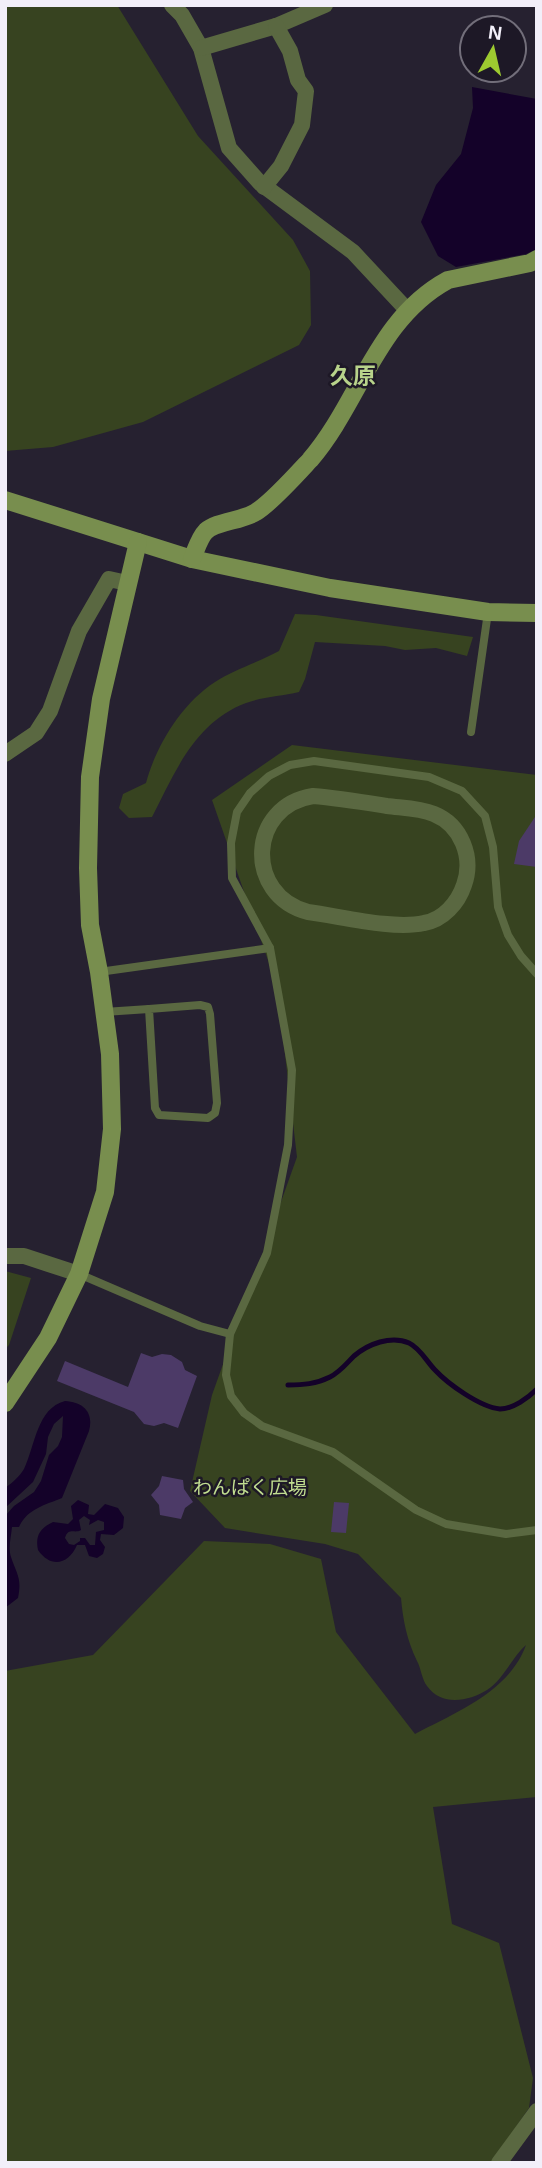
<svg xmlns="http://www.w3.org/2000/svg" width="542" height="2168" font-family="Arial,'Noto Sans JP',sans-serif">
<rect width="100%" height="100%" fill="#262130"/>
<g fill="#374320">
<path d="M 5,5 L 117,5 L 198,136 L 293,240 L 310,271 L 311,325 L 299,345 L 143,422 L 53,447 L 5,451 Z"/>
<path d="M 295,614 L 316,615 L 473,637 L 467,656 L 436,648 L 405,650 L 385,646 L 315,642 L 305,679 L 299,692 C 282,696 262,697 246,703 C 195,722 175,772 152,817 L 129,818 L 119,808 L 123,794 L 146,783 C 156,746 181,704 215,682 C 233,670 259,662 279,651 Z"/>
<path d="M 292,745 L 537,775 L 537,1797 L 433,1807 L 452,1924 L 499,1943 L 533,2078 L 529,2108 L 491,2163 L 5,2163 L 5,1671 L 93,1655 L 204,1541 L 270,1544 L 321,1559 L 336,1632 L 415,1734 C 456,1712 509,1692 526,1645 C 512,1657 504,1679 487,1690 C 469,1701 442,1707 427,1686 C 422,1680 421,1668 417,1661 C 407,1640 403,1621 401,1598 L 358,1554 L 325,1544 L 225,1528 L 190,1491 L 212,1395 L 297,1157 L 277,986 L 212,800 Z"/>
<path d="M 5,1271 L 31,1278 L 9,1345 L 5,1349 Z"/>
</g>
<g fill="#140229" fill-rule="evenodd">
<path d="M 472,87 L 537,99 L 537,249 L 526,254 L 456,267 L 438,256 L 421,222 L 436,185 L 461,154 L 473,108 Z"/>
<path d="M 65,1401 C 84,1402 94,1413 89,1431 L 62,1498 C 45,1505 27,1509 19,1527 L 12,1527 C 11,1537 8,1548 11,1557 C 17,1575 22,1578 18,1598 L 5,1608 L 5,1516 L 14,1506 L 34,1492 L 41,1481 L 49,1455 L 58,1446 L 62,1437 L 63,1416 L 54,1424 L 48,1437 L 46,1454 L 33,1482 L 5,1508 L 5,1488 C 12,1483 20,1476 24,1469 C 35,1446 37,1408 65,1401 Z"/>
<path d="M 78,1500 L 89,1505 L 88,1514 L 94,1515 L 105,1504 L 118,1508 L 124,1517 L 123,1528 L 114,1535 L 101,1534 L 100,1540 L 105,1547 L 103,1554 L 97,1558 L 89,1556 L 85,1545 L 77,1545 C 69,1564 51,1569 38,1550 C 35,1536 40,1528 53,1522 L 68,1524 L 73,1519 L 71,1506 ZM 84,1516 L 90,1520 L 89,1525 L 98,1520 L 104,1522 L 104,1530 L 96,1532 L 95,1545 L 90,1545 L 85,1538 L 80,1538 L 80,1541 L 74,1545 L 69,1544 L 65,1538 C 68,1527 75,1534 81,1530 L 79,1520 Z"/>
</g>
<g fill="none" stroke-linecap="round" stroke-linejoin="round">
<path stroke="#140229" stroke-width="5" d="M 288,1385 C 303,1385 316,1384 330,1377 C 340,1372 346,1364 354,1356 C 368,1344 391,1335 409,1343 C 420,1348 427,1362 435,1370 C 448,1384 480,1407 500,1409 C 513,1409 528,1398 537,1389"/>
</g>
<g fill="#4c3a67">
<path d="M 537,814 L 537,867 L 514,864 L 519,841 Z"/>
<path d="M 141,1353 L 152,1357 L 162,1354 L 171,1355 L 182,1362 L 185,1370 L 197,1376 L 178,1428 L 164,1423 L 154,1426 L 144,1424 L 134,1412 L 57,1381 L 65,1361 L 128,1387 Z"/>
<path d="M 162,1476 L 183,1480 L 184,1489 L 193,1502 L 185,1508 L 181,1519 L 160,1515 L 159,1505 L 151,1495 L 159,1486 Z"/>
<path d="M 334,1502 L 349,1503 L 346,1533 L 331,1532 Z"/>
</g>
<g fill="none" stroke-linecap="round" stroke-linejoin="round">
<g stroke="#5a6841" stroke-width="8">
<path d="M 471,732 L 488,612"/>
<path d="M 99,972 L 270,948"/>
<path d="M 537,974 L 521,956 L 508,935 L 498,907 L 493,847 L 485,816 L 462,791 L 429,777 L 314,761 L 290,765 L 269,776 L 250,793 L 237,812 L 231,843 L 232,878 L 270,948 L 292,1070 L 288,1145 L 267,1253 L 230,1334 L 226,1375 L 231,1396 L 244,1413 L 262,1426 L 333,1452 L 416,1510 L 446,1524 L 506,1534 L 537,1530"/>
<path d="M 200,1005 L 208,1007 L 210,1014 L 217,1103 L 215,1113 L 208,1118 L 159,1115 L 155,1108 L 149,1009 Z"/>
<path d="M 104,1012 L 149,1009"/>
<path d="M 79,1274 L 200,1326 L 230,1334"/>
</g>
<g stroke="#5a6841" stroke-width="16">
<path d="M 172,5 L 182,15 L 201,48 L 229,148 L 260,183 L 353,252 L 408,311"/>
<path d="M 201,48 L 276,26 L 325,5"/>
<path d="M 264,187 L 281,166 L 302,125 L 306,91 L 298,80 L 290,51 L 276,26"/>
<path d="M 5,754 L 36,733 L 50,711 L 79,631 L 109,579 L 127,583"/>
<path d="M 313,796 C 338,798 362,802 387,806 C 402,808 419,808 434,814 C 461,825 474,857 464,885 C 458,903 443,920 424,923 C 393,930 340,916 308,912 C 244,895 248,806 313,796 Z"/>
<path d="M 5,1256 L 24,1256 L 79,1274"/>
<path d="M 499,2163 L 537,2111"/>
</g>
<g stroke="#788e4e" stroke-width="18">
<path d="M 5,500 L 192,559 L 330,588 L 488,612 L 537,613"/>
<path d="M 192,559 C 196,550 199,538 206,531 C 217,521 242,521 256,512 C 271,503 297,474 310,460 C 360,402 376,319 448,280 L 530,263 L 537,259"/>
<path d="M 5,1403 L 48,1338 L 79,1274 L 105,1192 L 112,1129 L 110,1054 L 99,972 L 90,925 L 88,868 L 90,777 L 101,699 L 138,542"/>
</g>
</g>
<g text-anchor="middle" stroke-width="5" stroke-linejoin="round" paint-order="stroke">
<g font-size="19" fill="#c1de90" stroke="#1d1826">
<text x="250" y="1494">わんぱく広場</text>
</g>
<g font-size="23" font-weight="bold" fill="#b8d38b" stroke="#1d1826">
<text x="353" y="384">久原</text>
</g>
</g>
<rect width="542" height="2168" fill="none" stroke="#f2eff9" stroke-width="14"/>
<g transform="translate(493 49) rotate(8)"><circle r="33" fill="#1d1826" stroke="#726e7a" stroke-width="2"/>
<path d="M0-5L12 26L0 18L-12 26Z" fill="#9dca30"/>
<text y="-10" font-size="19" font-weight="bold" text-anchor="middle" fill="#f2eff9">N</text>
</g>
</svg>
